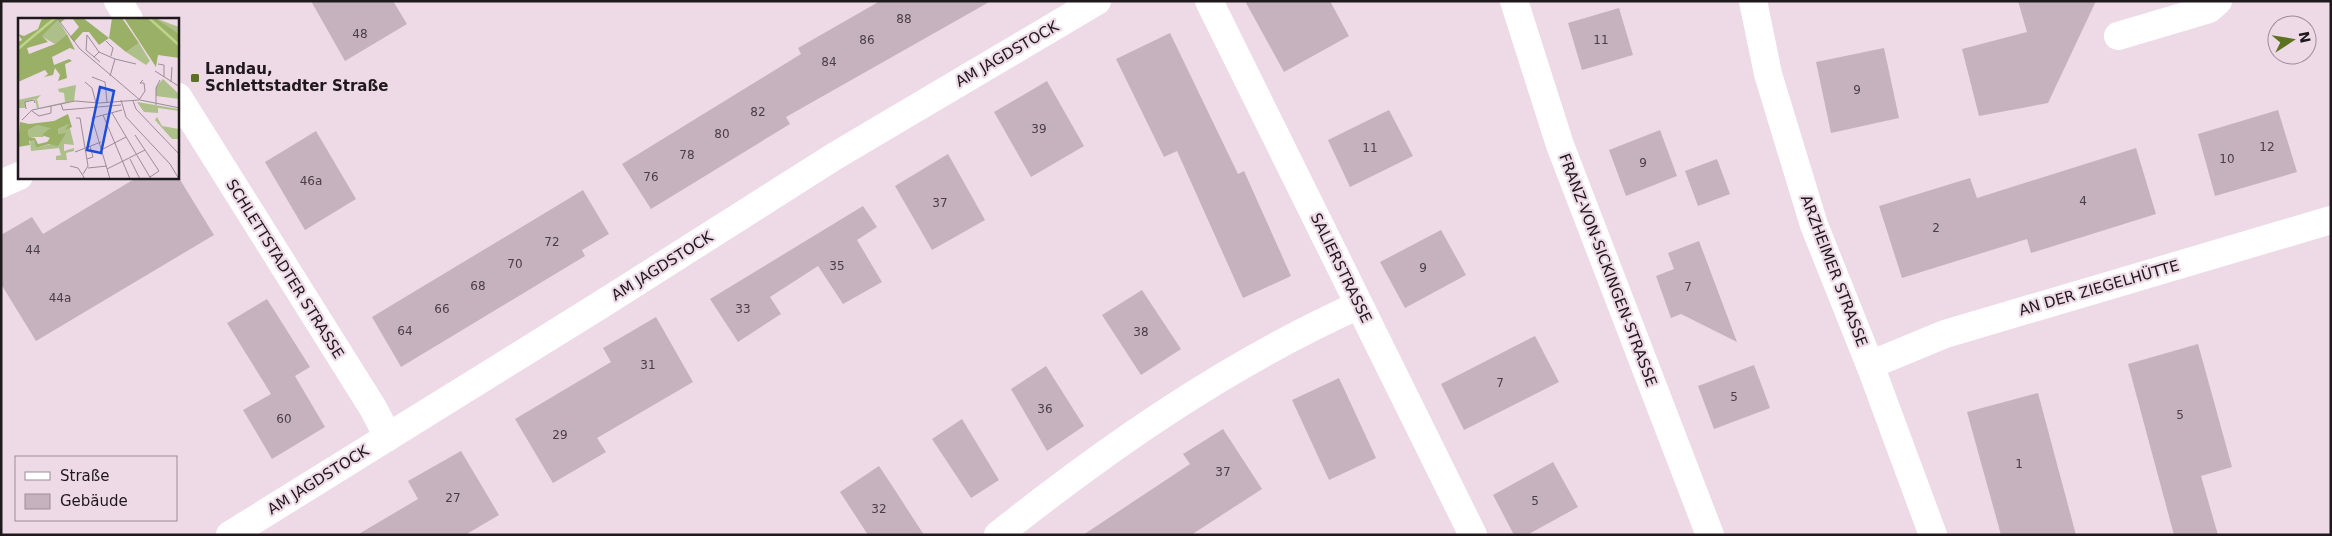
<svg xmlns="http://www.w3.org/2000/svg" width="2332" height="536" font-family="'DejaVu Sans',sans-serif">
<rect width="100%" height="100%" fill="#eedae7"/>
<g fill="#c6b2bf">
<path d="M 311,1 L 393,1 L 407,24 L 345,61 Z"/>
<path d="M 880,1 L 991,1 L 786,117 L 790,124 L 651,209 L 622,164 L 801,54 L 798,48 Z"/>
<path d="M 1245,1 L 1330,1 L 1349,36 L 1284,72 Z"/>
<path d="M 2018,1 L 2096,1 L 2048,103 L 1979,116 L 1962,49 L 2027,32 Z"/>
<path d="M 1619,8 L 1633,55 L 1582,70 L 1568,23 Z"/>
<path d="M 1170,33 L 1238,174 L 1244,171 L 1291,276 L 1243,298 L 1177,151 L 1164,157 L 1116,59 Z"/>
<path d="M 1884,48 L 1899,118 L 1831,133 L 1816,62 Z"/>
<path d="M 1047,81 L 1084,146 L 1031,177 L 994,112 Z"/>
<path d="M 1389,110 L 1413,156 L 1350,187 L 1328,140 Z"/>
<path d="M 2278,110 L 2297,172 L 2215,196 L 2198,134 Z"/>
<path d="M 1660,130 L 1677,176 L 1626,196 L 1609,150 Z"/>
<path d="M 316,131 L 356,199 L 305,230 L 265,162 Z"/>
<path d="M 2136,148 L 2156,214 L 2031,253 L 2027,239 L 1902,278 L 1879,206 L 1970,178 L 1977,198 Z"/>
<path d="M 948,154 L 985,220 L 932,250 L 895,186 Z"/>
<path d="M 1717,159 L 1730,194 L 1698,206 L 1685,171 Z"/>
<path d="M 136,178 L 179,178 L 214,235 L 36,341 L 1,284 L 1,235 L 32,217 L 43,234 Z"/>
<path d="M 583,190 L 609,234 L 582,250 L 585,256 L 401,367 L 372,317 Z"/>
<path d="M 863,206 L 877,227 L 857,240 L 882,282 L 843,304 L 818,266 L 770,297 L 781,314 L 738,342 L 710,299 Z"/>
<path d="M 1441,230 L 1466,275 L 1405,308 L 1380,262 Z"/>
<path d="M 1699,241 L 1737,342 L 1681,314 L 1671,318 L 1656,276 L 1674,269 L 1668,253 Z"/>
<path d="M 1142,290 L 1181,349 L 1141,375 L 1102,315 Z"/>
<path d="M 267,299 L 310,367 L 295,376 L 325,427 L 272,459 L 243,410 L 271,394 L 227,323 Z"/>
<path d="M 656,317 L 693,382 L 597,438 L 606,452 L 553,483 L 515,419 L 611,362 L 603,348 Z"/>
<path d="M 1535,336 L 1559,382 L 1464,430 L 1441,384 Z"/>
<path d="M 2198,344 L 2232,467 L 2201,476 L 2218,535 L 2174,535 L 2128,364 Z"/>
<path d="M 1754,365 L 1770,408 L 1714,429 L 1698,386 Z"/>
<path d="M 1046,366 L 1084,426 L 1047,451 L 1011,389 Z"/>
<path d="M 1339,378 L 1376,458 L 1329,480 L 1292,400 Z"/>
<path d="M 2038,393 L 2076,535 L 2001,535 L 1967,412 Z"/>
<path d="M 962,419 L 999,480 L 971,498 L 932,439 Z"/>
<path d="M 1223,429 L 1262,489 L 1191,535 L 1083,535 L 1190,464 L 1183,454 Z"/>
<path d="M 461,451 L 499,515 L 465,535 L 357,535 L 418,499 L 408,481 Z"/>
<path d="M 1553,462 L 1578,507 L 1527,535 L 1514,535 L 1493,495 Z"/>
<path d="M 879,466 L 891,484 L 924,535 L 868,535 L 840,492 Z"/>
</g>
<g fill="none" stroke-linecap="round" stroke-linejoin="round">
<g stroke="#fff" stroke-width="28">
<path d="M 118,1 L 129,19"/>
<path d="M 1209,1 L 1473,535"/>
<path d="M 1514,1 L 1560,145 L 1710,535"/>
<path d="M 1753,1 L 1768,74 L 1814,225 L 1870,365 L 1933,535"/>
<path d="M 2118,36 L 2209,9 L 2218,1"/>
<path d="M 178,97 L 373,408 L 388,437"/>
<path d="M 1,184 L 19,176"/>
<path d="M 1870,365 L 1945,334 L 2331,220"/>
<path d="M 230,535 L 602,304 L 835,156 L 1097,1"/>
<path d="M 998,535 C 1110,446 1228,364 1359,305"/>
</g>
</g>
<rect fill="#5d7221" stroke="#eedae7" stroke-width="2" x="190" y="73" width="10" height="10" rx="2.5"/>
<g text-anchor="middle" stroke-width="4.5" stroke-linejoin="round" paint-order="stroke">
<g font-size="12" fill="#493e45">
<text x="904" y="23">88</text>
<text x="360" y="38">48</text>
<text x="867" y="44">86</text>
<text x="1601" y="44">11</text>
<text x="829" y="66">84</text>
<text x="1857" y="94">9</text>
<text x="758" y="116">82</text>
<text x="1039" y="133">39</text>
<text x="722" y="138">80</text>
<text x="2267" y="151">12</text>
<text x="1370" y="152">11</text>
<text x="687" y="159">78</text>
<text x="2227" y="163">10</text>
<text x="1643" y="167">9</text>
<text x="651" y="181">76</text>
<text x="311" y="185">46a</text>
<text x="2083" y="205">4</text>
<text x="940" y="207">37</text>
<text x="1936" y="232">2</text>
<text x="552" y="246">72</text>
<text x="33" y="254">44</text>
<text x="515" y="268">70</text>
<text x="837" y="270">35</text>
<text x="1423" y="272">9</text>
<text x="478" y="290">68</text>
<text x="1688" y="291">7</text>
<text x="60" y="302">44a</text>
<text x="442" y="313">66</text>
<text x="743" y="313">33</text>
<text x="405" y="335">64</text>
<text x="1141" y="336">38</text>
<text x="648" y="369">31</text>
<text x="1500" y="387">7</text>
<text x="1734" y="401">5</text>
<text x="1045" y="413">36</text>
<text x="2180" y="419">5</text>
<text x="284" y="423">60</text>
<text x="560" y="439">29</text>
<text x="2019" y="468">1</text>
<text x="1223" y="476">37</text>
<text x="453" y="502">27</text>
<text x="1535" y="505">5</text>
<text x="879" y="513">32</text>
</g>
<g font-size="15" fill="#1f181c" stroke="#eedae7">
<text transform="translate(1007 54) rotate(-30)" y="5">AM JAGDSTOCK</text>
<text transform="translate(662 266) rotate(-32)" y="5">AM JAGDSTOCK</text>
<text transform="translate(1341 268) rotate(64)" y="5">SALIERSTRASSE</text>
<text transform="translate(285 269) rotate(58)" y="5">SCHLETTSTADTER STRASSE</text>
<text transform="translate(1608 270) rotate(69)" y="5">FRANZ-VON-SICKINGEN-STRASSE</text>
<text transform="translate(1834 271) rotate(69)" y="5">ARZHEIMER STRASSE</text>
<text transform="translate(2099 288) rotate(-16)" y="5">AN DER ZIEGELHÜTTE</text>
<text transform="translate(318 480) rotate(-32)" y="5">AM JAGDSTOCK</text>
</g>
<g font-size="15" font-weight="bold" fill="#1f181c" stroke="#eedae7" text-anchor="start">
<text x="205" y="74">Landau,<tspan x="205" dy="17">Schlettstadter Straße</tspan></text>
</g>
</g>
<g transform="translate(18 18)">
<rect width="161" height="161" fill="#eedae7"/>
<path d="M 137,0 L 161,9 L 161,16 L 146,9 ZM 40,2 L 49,16 L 37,26 L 23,18 ZM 121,25 L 132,43 L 128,47 L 108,34 ZM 145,61 L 161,76 L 161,81 L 138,78 L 138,69 ZM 58,67 L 56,83 L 24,90 L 19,90 L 17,81 L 7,84 L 7,90 L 0,90 L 0,82 L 23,77 L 19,81 L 21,90 L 47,84 L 46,75 L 41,74 L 40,71 ZM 119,84 L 161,91 L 161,93 L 140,90 L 140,95 L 126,94 ZM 139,99 L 144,108 L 161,111 L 161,121 L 154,121 L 137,102 ZM 51,106 L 56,127 L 46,126 L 46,133 L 56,130 L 56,133 L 48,135 L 49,142 L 38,142 L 38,138 L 43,137 L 41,130 L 13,133 L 12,122 L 16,122 L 18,130 L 40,124 L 43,122 L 40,111 ZM 20,107 L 31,108 L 31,113 L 25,119 L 11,119 L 10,112 Z" fill="#aec089"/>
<path d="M 24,0 L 47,1 L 42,5 L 40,2 L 24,18 L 30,24 L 9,30 L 11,36 L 37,26 L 49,16 L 57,32 L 52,30 L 34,39 L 36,47 L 51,41 L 54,43 L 47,46 L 49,60 L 40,63 L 42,57 L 37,50 L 35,57 L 26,59 L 30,56 L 27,52 L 0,64 L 0,24 L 4,22 L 0,16 L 6,18 L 20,11 ZM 54,0 L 65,0 L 91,20 L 94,0 L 104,0 L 121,25 L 108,34 L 91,20 L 81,27 L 71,14 L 65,14 L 56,24 L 52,19 L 61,9 ZM 106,0 L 137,0 L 161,16 L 161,40 L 140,37 L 138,49 ZM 50,96 L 54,109 L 47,112 L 51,106 L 40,111 L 41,116 L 48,115 L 40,128 L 31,126 L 18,130 L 16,122 L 11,123 L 12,127 L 0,129 L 2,104 L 11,106 L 36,103 ZM 20,107 L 32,110 L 24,117 L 32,120 L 29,124 L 20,126 L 17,120 L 11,119 L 10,112 Z" fill="#9ab067" fill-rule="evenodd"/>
<path fill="none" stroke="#bdd389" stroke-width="2.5" d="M 131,0 L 162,28M 0,31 L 37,0"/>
<path fill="none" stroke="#9b8c96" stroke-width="1" d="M 39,0 L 62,31 L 122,82 L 162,90M 69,17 L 68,32 L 82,44M 69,17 L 81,34M 88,23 L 95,30 L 93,38M 76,39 L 81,34 L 97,41M 140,46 L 146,47 L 146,59M 137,53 L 162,69M 92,58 L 97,41 L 118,46M 74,59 L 87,64 L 89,84M 67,64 L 74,70 L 78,85M 153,64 L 154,49M 103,82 L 108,99 L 152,146 L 161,161M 121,82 L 127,73 L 126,65 L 122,65 L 125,62M 115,83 L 118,91 L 162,137M 43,86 L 45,92 L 103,87M 138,87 L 138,70 L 142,62M 8,91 L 7,84 L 16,82 L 17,85M 14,93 L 21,98 L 33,95 L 33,88M 94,95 L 133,161M 85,97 L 112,161M 58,100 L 62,100 L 70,148 L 65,156M 4,102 L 14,92 L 57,83 L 81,85 L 121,82M 117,117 L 141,153 L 132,159M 85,131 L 108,119M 57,134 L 83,124M 69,141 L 75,139 L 72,128M 112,141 L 122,161M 52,148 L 60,150 L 67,161M 70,150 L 89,148M 89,151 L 127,132M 92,161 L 74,100 L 104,92"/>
<path fill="#1d4ed8" fill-opacity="0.15" stroke="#1d4ed8" stroke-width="2.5" d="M 82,69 L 96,73 L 83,135 L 69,132 Z"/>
<rect width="161" height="161" fill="none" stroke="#1f181c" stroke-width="2.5"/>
</g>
<rect width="2332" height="536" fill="none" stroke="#1f181c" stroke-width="5"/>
<rect x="15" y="456" width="162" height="65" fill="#eedae7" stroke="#9b8c96"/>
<rect x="25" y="472" width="25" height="8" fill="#ffffff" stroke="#9b8c96"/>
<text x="60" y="481" font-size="15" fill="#1f181c">Straße</text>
<rect x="25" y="494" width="25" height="15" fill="#c6b2bf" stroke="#9b8c96"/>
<text x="60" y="506" font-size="15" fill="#1f181c">Gebäude</text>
<g transform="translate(2292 40) rotate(78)"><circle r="24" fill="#eedae7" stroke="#9b8c96"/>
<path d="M0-4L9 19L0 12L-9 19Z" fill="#5d7221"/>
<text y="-8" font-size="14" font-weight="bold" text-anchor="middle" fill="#1f181c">N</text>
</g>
</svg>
